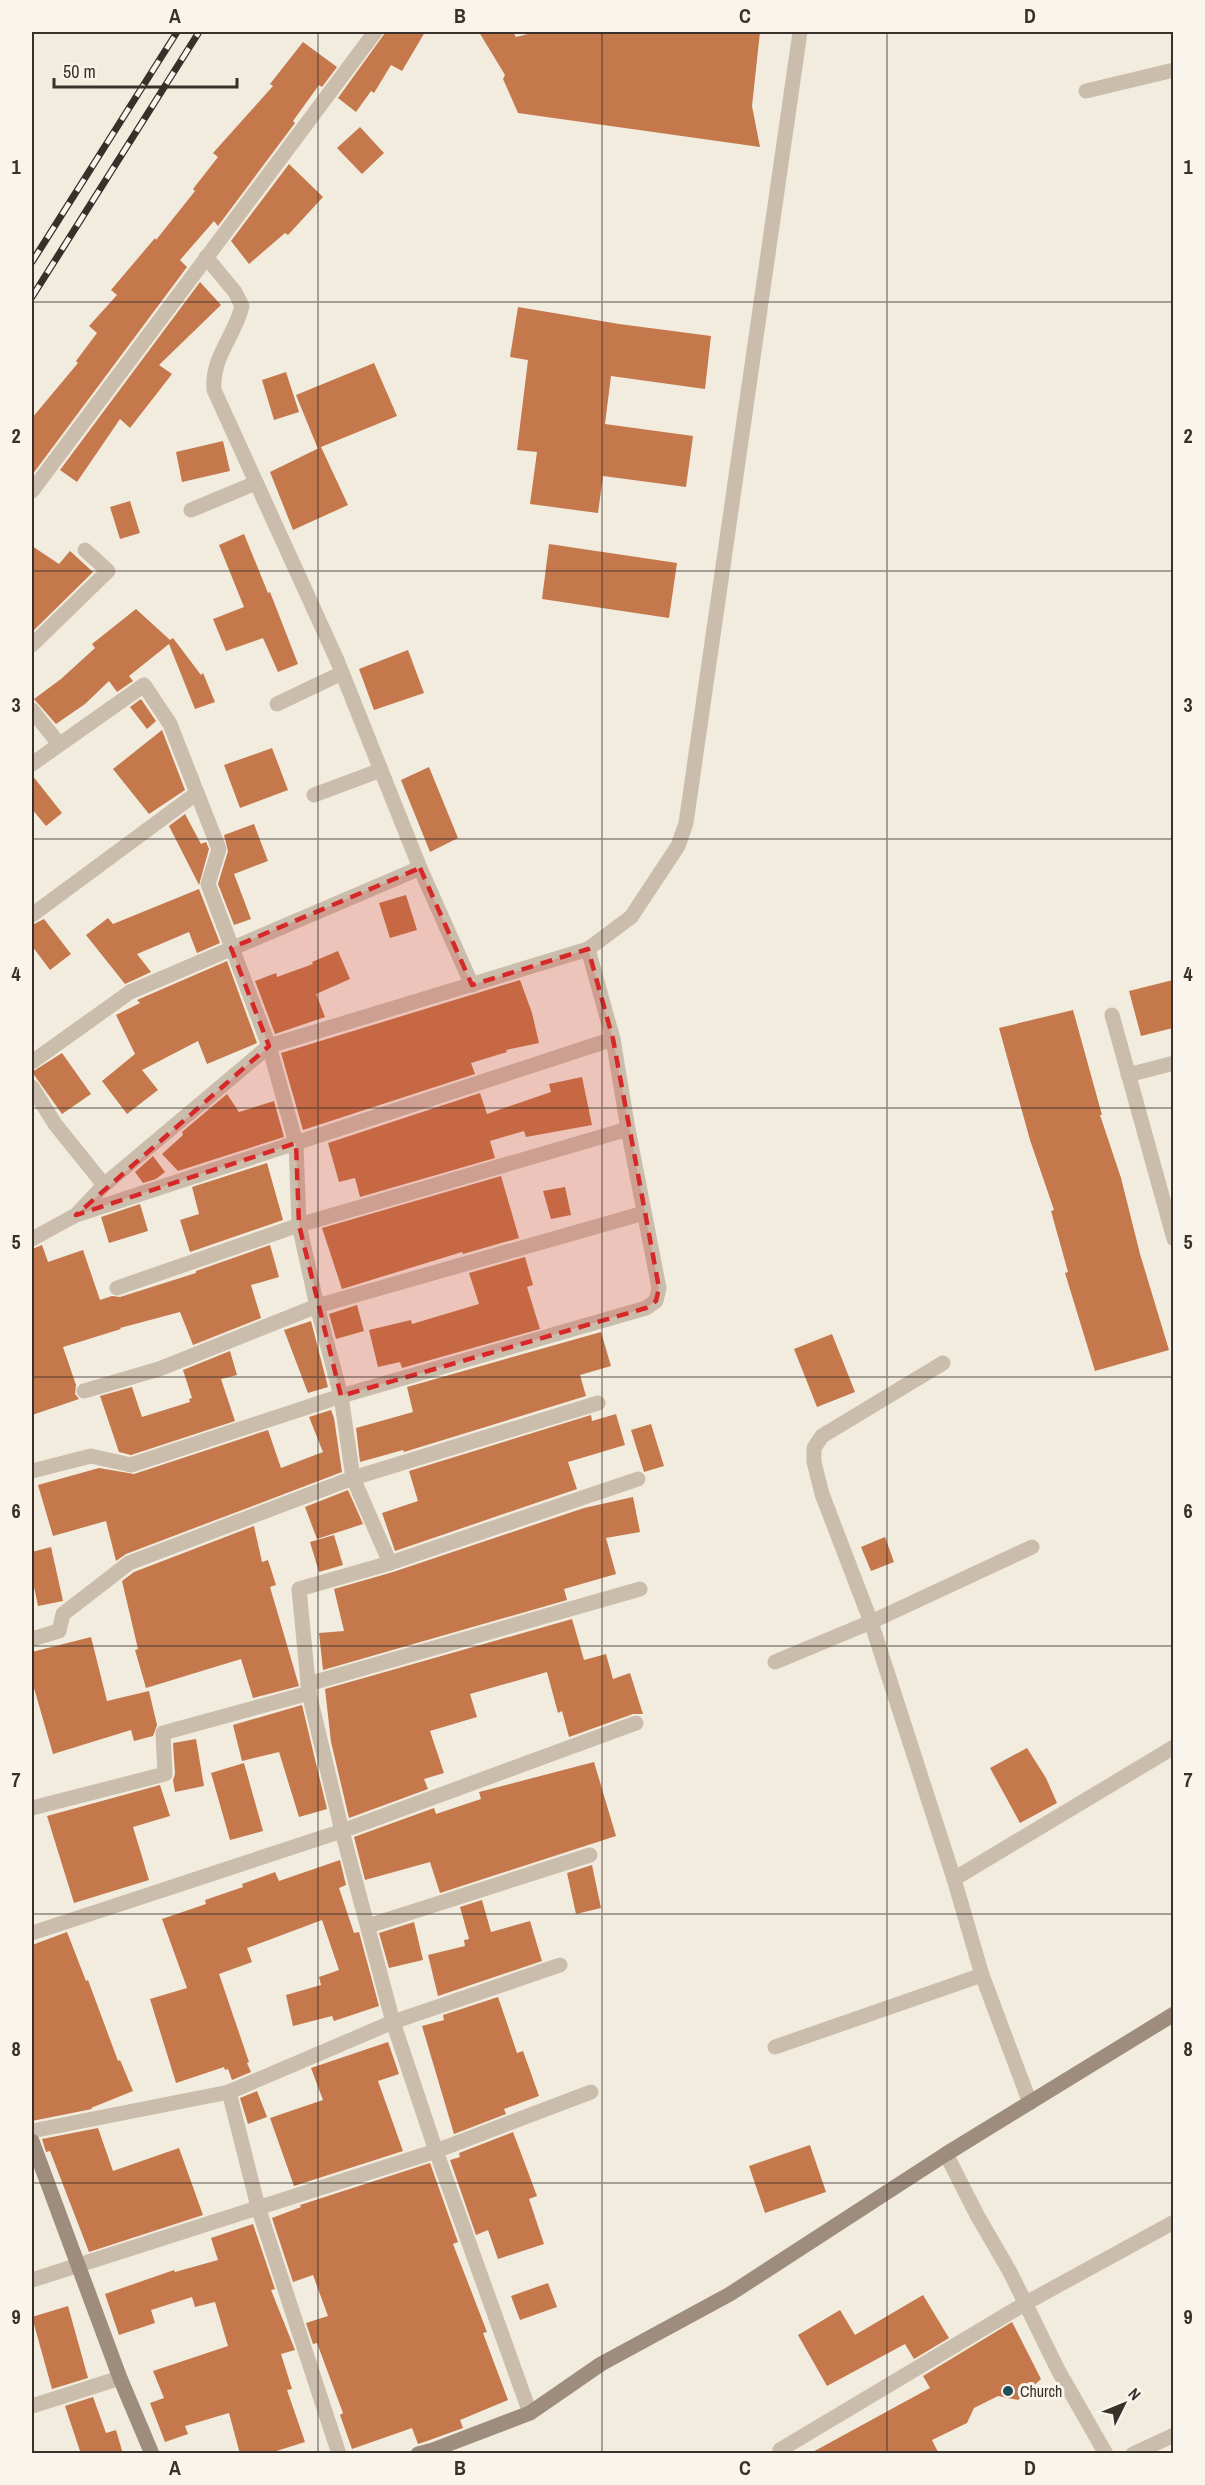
<svg xmlns="http://www.w3.org/2000/svg" width="1205" height="2485" font-family="'Archivo Narrow',sans-serif">
<rect width="100%" height="100%" fill="#f2ecdf"/>
<g fill="#c4784c">
<path d="M 479,32 L 513,32 L 516,37 L 536,32 L 760,32 L 752,106 L 760,147 L 518,113 L 503,79 L 505,75 Z"/>
<path d="M 385,33 L 425,32 L 402,71 L 391,65 L 374,93 L 371,91 L 356,112 L 338,98 Z"/>
<path d="M 303,42 L 337,67 L 322,87 L 319,85 L 293,121 L 295,123 L 218,226 L 214,221 L 180,260 L 187,267 L 32,475 L 32,418 L 78,363 L 76,361 L 97,333 L 89,326 L 117,295 L 111,290 L 155,238 L 156,240 L 195,191 L 193,189 L 218,157 L 213,153 L 273,86 L 270,84 Z"/>
<path d="M 360,127 L 384,153 L 362,174 L 337,148 Z"/>
<path d="M 289,164 L 323,197 L 288,235 L 285,233 L 249,264 L 231,241 Z"/>
<path d="M 200,282 L 221,305 L 159,365 L 172,374 L 130,428 L 120,419 L 77,482 L 60,470 Z"/>
<path d="M 518,307 L 619,324 L 711,336 L 705,389 L 611,376 L 605,424 L 693,436 L 686,487 L 603,476 L 598,513 L 530,504 L 537,452 L 517,450 L 528,360 L 510,357 Z"/>
<path d="M 374,363 L 397,416 L 321,447 L 348,505 L 293,530 L 270,472 L 321,447 L 318,449 L 296,395 Z"/>
<path d="M 286,372 L 299,412 L 274,420 L 262,380 Z"/>
<path d="M 223,441 L 230,471 L 182,482 L 176,452 Z"/>
<path d="M 130,501 L 140,533 L 120,539 L 110,507 Z"/>
<path d="M 244,534 L 268,593 L 270,592 L 298,664 L 278,672 L 263,638 L 226,651 L 213,619 L 244,607 L 219,545 Z"/>
<path d="M 549,544 L 677,563 L 669,618 L 542,599 Z"/>
<path d="M 32,546 L 59,564 L 70,551 L 93,572 L 32,632 Z"/>
<path d="M 136,609 L 170,640 L 173,638 L 201,675 L 203,673 L 215,702 L 195,709 L 169,644 L 129,676 L 133,681 L 117,692 L 109,681 L 85,704 L 56,724 L 34,699 L 61,679 L 95,648 L 92,644 Z"/>
<path d="M 408,650 L 424,693 L 374,710 L 359,669 Z"/>
<path d="M 141,699 L 156,721 L 147,729 L 130,707 Z"/>
<path d="M 162,730 L 185,790 L 149,814 L 113,769 Z"/>
<path d="M 272,748 L 288,790 L 240,808 L 224,765 Z"/>
<path d="M 429,767 L 458,838 L 430,852 L 401,780 Z"/>
<path d="M 32,775 L 62,813 L 46,826 L 32,809 Z"/>
<path d="M 185,814 L 201,844 L 206,842 L 209,849 L 199,885 L 169,826 Z"/>
<path d="M 254,824 L 268,861 L 234,874 L 251,919 L 234,925 L 218,884 L 228,851 L 224,835 Z"/>
<path d="M 199,889 L 220,943 L 197,953 L 189,932 L 137,954 L 151,972 L 125,984 L 86,935 L 108,918 L 113,924 Z"/>
<path d="M 406,895 L 417,930 L 390,938 L 379,903 Z"/>
<path d="M 44,919 L 71,954 L 50,970 L 32,946 L 32,925 Z"/>
<path d="M 338,951 L 350,979 L 316,994 L 325,1017 L 275,1034 L 255,981 L 276,973 L 277,977 L 313,964 L 312,962 Z"/>
<path d="M 227,961 L 257,1043 L 207,1064 L 198,1041 L 142,1070 L 158,1090 L 127,1114 L 102,1081 L 135,1054 L 116,1015 L 140,1003 L 137,1000 Z"/>
<path d="M 520,980 L 532,1013 L 539,1043 L 506,1050 L 507,1052 L 471,1063 L 475,1074 L 303,1130 L 281,1053 Z"/>
<path d="M 1173,980 L 1173,1028 L 1141,1036 L 1129,991 Z"/>
<path d="M 1073,1010 L 1102,1115 L 1100,1115 L 1121,1178 L 1140,1254 L 1169,1350 L 1095,1371 L 1065,1273 L 1068,1272 L 1051,1211 L 1054,1210 L 1030,1140 L 999,1028 Z"/>
<path d="M 62,1053 L 91,1094 L 62,1114 L 32,1072 Z"/>
<path d="M 582,1077 L 592,1125 L 526,1137 L 524,1131 L 490,1141 L 495,1158 L 360,1197 L 355,1178 L 339,1182 L 328,1143 L 480,1093 L 487,1114 L 551,1092 L 549,1084 Z"/>
<path d="M 227,1094 L 239,1112 L 274,1101 L 284,1137 L 178,1171 L 162,1154 L 183,1135 L 182,1132 Z"/>
<path d="M 153,1156 L 165,1172 L 156,1179 L 143,1183 L 135,1172 Z"/>
<path d="M 267,1163 L 283,1220 L 190,1252 L 180,1220 L 199,1214 L 192,1187 Z"/>
<path d="M 501,1176 L 519,1238 L 463,1254 L 462,1252 L 342,1289 L 322,1228 Z"/>
<path d="M 565,1187 L 571,1215 L 551,1219 L 543,1191 Z"/>
<path d="M 140,1204 L 148,1231 L 109,1243 L 101,1217 Z"/>
<path d="M 42,1245 L 48,1262 L 83,1250 L 100,1300 L 112,1296 L 120,1297 L 196,1273 L 196,1271 L 270,1245 L 279,1277 L 251,1285 L 261,1318 L 193,1345 L 180,1312 L 120,1328 L 121,1329 L 63,1347 L 76,1385 L 75,1394 L 79,1399 L 32,1415 L 32,1249 Z"/>
<path d="M 525,1257 L 533,1285 L 527,1287 L 540,1329 L 402,1368 L 400,1362 L 378,1367 L 369,1330 L 411,1320 L 412,1324 L 479,1304 L 469,1273 Z"/>
<path d="M 357,1305 L 364,1331 L 336,1339 L 329,1314 Z"/>
<path d="M 311,1321 L 328,1387 L 308,1393 L 284,1330 Z"/>
<path d="M 601,1332 L 611,1366 L 580,1375 L 586,1396 L 404,1452 L 403,1450 L 360,1462 L 356,1428 L 413,1412 L 407,1387 Z"/>
<path d="M 832,1334 L 855,1392 L 817,1407 L 794,1349 Z"/>
<path d="M 230,1351 L 237,1375 L 221,1379 L 235,1421 L 131,1455 L 119,1452 L 100,1396 L 132,1387 L 142,1417 L 190,1402 L 189,1399 L 192,1398 L 183,1370 Z"/>
<path d="M 331,1410 L 334,1418 L 342,1472 L 126,1554 L 116,1561 L 106,1521 L 53,1536 L 38,1485 L 99,1468 L 134,1474 L 268,1430 L 281,1468 L 323,1452 L 309,1417 Z"/>
<path d="M 616,1414 L 625,1445 L 568,1462 L 577,1489 L 395,1551 L 382,1513 L 418,1501 L 409,1471 L 591,1415 L 592,1421 Z"/>
<path d="M 651,1424 L 664,1466 L 644,1472 L 631,1430 Z"/>
<path d="M 348,1490 L 363,1524 L 317,1539 L 305,1507 Z"/>
<path d="M 633,1497 L 640,1532 L 606,1538 L 616,1574 L 564,1589 L 567,1600 L 323,1670 L 319,1633 L 344,1631 L 334,1589 L 393,1572 L 584,1508 Z"/>
<path d="M 254,1526 L 262,1562 L 268,1560 L 276,1585 L 270,1587 L 299,1686 L 253,1698 L 241,1659 L 146,1688 L 135,1650 L 138,1649 L 122,1581 L 134,1572 Z"/>
<path d="M 334,1535 L 343,1565 L 319,1572 L 310,1542 Z"/>
<path d="M 885,1537 L 894,1562 L 871,1571 L 861,1547 Z"/>
<path d="M 51,1547 L 63,1601 L 38,1606 L 32,1577 L 32,1552 Z"/>
<path d="M 572,1619 L 584,1660 L 606,1654 L 613,1679 L 630,1673 L 643,1714 L 633,1714 L 569,1737 L 562,1711 L 558,1713 L 547,1672 L 470,1694 L 477,1717 L 430,1731 L 444,1773 L 424,1779 L 428,1789 L 349,1818 L 331,1742 L 325,1689 Z"/>
<path d="M 91,1637 L 107,1701 L 149,1691 L 157,1725 L 153,1736 L 134,1741 L 131,1730 L 53,1754 L 32,1681 L 32,1652 Z"/>
<path d="M 302,1705 L 327,1809 L 299,1817 L 279,1752 L 242,1761 L 233,1725 Z"/>
<path d="M 196,1739 L 204,1786 L 175,1792 L 173,1780 L 175,1774 L 173,1743 Z"/>
<path d="M 1027,1748 L 1046,1778 L 1057,1803 L 1020,1823 L 990,1768 Z"/>
<path d="M 594,1762 L 616,1836 L 440,1893 L 430,1862 L 365,1880 L 354,1837 L 434,1808 L 436,1814 L 481,1799 L 479,1792 Z"/>
<path d="M 244,1763 L 263,1831 L 230,1840 L 211,1773 Z"/>
<path d="M 160,1785 L 170,1816 L 133,1827 L 149,1880 L 74,1903 L 47,1816 Z"/>
<path d="M 340,1860 L 346,1885 L 339,1888 L 354,1933 L 359,1932 L 379,2006 L 334,2021 L 332,2016 L 293,2026 L 286,1995 L 321,1985 L 319,1977 L 339,1970 L 322,1920 L 247,1948 L 252,1962 L 219,1974 L 249,2062 L 247,2063 L 251,2072 L 232,2080 L 228,2069 L 225,2070 L 224,2067 L 176,2083 L 150,1999 L 187,1988 L 162,1919 L 206,1904 L 205,1900 L 243,1887 L 242,1884 L 275,1872 L 279,1881 Z"/>
<path d="M 592,1865 L 601,1908 L 576,1914 L 567,1873 Z"/>
<path d="M 482,1900 L 491,1932 L 530,1921 L 542,1961 L 438,1996 L 428,1955 L 465,1946 L 464,1940 L 469,1939 L 460,1907 Z"/>
<path d="M 414,1922 L 423,1960 L 389,1968 L 379,1933 Z"/>
<path d="M 67,1932 L 86,1981 L 88,1980 L 118,2061 L 120,2060 L 133,2091 L 91,2108 L 92,2109 L 32,2121 L 32,1945 Z"/>
<path d="M 498,1997 L 517,2053 L 523,2051 L 539,2096 L 504,2109 L 506,2114 L 454,2134 L 422,2026 L 444,2020 L 443,2015 Z"/>
<path d="M 388,2042 L 399,2074 L 378,2081 L 403,2151 L 294,2186 L 270,2118 L 323,2100 L 311,2068 Z"/>
<path d="M 257,2091 L 267,2117 L 248,2124 L 240,2098 Z"/>
<path d="M 98,2128 L 113,2171 L 179,2148 L 203,2215 L 89,2252 L 50,2151 L 46,2152 L 42,2139 Z"/>
<path d="M 513,2132 L 537,2196 L 529,2199 L 544,2244 L 498,2259 L 488,2230 L 476,2235 L 450,2160 L 460,2157 L 459,2153 Z"/>
<path d="M 810,2145 L 826,2192 L 765,2213 L 749,2166 Z"/>
<path d="M 430,2163 L 458,2242 L 453,2244 L 487,2332 L 483,2333 L 508,2400 L 460,2420 L 463,2428 L 427,2441 L 418,2444 L 412,2428 L 352,2449 L 340,2415 L 343,2413 L 317,2343 L 313,2344 L 306,2323 L 328,2316 L 313,2275 L 293,2282 L 272,2218 L 301,2207 L 300,2205 Z"/>
<path d="M 253,2224 L 275,2289 L 271,2290 L 295,2350 L 281,2354 L 292,2389 L 287,2390 L 305,2442 L 267,2454 L 240,2454 L 229,2413 L 185,2426 L 188,2434 L 165,2442 L 150,2403 L 164,2398 L 153,2371 L 228,2346 L 215,2302 L 195,2307 L 192,2297 L 151,2310 L 155,2323 L 119,2335 L 105,2294 L 174,2270 L 175,2272 L 218,2260 L 211,2238 Z"/>
<path d="M 548,2283 L 557,2307 L 520,2320 L 511,2296 Z"/>
<path d="M 923,2295 L 949,2338 L 914,2359 L 905,2344 L 827,2386 L 798,2335 L 840,2310 L 855,2335 Z"/>
<path d="M 68,2306 L 88,2378 L 52,2389 L 32,2317 Z"/>
<path d="M 1012,2322 L 1041,2379 L 1018,2400 L 998,2396 L 974,2408 L 967,2423 L 932,2440 L 939,2454 L 809,2454 L 930,2388 L 923,2376 Z"/>
<path d="M 93,2397 L 106,2433 L 116,2430 L 123,2454 L 81,2454 L 65,2406 Z"/>
</g>
<g fill="none" stroke-linecap="round" stroke-linejoin="round">
<g stroke="#cbbdab" stroke-width="15">
<path d="M 1086,91 L 1174,70"/>
<path d="M 206,257 L 235,292 L 242,306 C 235,336 211,358 214,390 L 337,660 L 420,868 L 472,985"/>
<path d="M 32,491 L 375,32"/>
<path d="M 191,510 L 256,483"/>
<path d="M 32,645 L 108,571 L 85,550"/>
<path d="M 277,704 L 342,673"/>
<path d="M 32,710 L 59,744"/>
<path d="M 32,764 L 144,685 L 170,724 L 219,849 L 208,884 L 269,1046 L 296,1143 L 299,1225 L 317,1306 L 341,1396 L 353,1478 L 390,1563 L 299,1589 L 309,1693 L 342,1831 L 393,2022 L 436,2151 L 530,2413"/>
<path d="M 314,795 L 381,770"/>
<path d="M 32,915 L 197,793"/>
<path d="M 1112,1015 L 1174,1239"/>
<path d="M 32,1062 L 130,992 L 420,868"/>
<path d="M 1128,1075 L 1174,1063"/>
<path d="M 32,1087 L 55,1124 L 104,1185"/>
<path d="M 79,1214 L 613,1039"/>
<path d="M 32,1239 L 76,1215 L 104,1185 L 269,1046 L 588,949 L 631,917 L 678,846 L 686,823 L 800,32"/>
<path d="M 117,1288 L 299,1225 L 628,1129"/>
<path d="M 943,1363 L 822,1436 L 814,1448 L 814,1462 L 822,1494 L 871,1622 L 954,1879 L 982,1975 L 1030,2103"/>
<path d="M 84,1391 L 159,1369 L 317,1306 L 644,1213"/>
<path d="M 32,1471 L 91,1456 L 131,1465 L 341,1396 L 646,1308 L 656,1301 L 659,1288 L 628,1129 L 613,1039 L 588,949"/>
<path d="M 390,1563 L 638,1479"/>
<path d="M 32,1639 L 59,1631 L 63,1614 L 129,1563 L 353,1478 L 598,1403"/>
<path d="M 775,1662 L 871,1622 L 1032,1547"/>
<path d="M 308,1684 L 640,1589"/>
<path d="M 32,1808 L 165,1774 L 163,1733 L 309,1693"/>
<path d="M 954,1879 L 1174,1747"/>
<path d="M 368,1926 L 590,1855"/>
<path d="M 32,1933 L 342,1831 L 636,1723"/>
<path d="M 775,2047 L 982,1975"/>
<path d="M 229,2092 L 258,2207 L 339,2454"/>
<path d="M 32,2131 L 229,2092 L 393,2022 L 560,1965"/>
<path d="M 946,2154 L 977,2215 L 1010,2272 L 1058,2370 L 1106,2454"/>
<path d="M 32,2280 L 436,2151 L 591,2092"/>
<path d="M 32,2406 L 120,2378"/>
<path d="M 780,2450 L 1026,2303 L 1174,2222"/>
<path d="M 1133,2454 L 1174,2435"/>
</g>
<g stroke="#9e8d7c" stroke-width="15">
<path d="M 32,2141 L 120,2378 L 152,2454"/>
<path d="M 418,2454 L 433,2450 L 530,2413 L 601,2364 L 730,2294 L 946,2154 L 1174,2014"/>
</g>
<g stroke="#39302a" stroke-width="7">
<g id="rail">
<path d="M 32,262 L 177,32"/>
<path d="M 32,297 L 199,32"/>
</g>
</g>
<use href="#rail" stroke="#faf5ec" stroke-width="4.5" stroke-dasharray="14" stroke-linecap="butt"/>
</g>
<path fill="#d62828" fill-opacity="0.2" stroke="#d62828" stroke-width="4.5" stroke-dasharray="12 8" stroke-linejoin="round" d="M 420,868 L 472,985 L 588,949 L 613,1039 L 659,1288 L 656,1301 L 646,1308 L 341,1396 L 299,1225 L 296,1143 L 76,1215 L 269,1046 L 231,948 Z"/>
<path fill="none" stroke="#39302a" stroke-width="1.5" stroke-opacity="0.55" d="M 318,32 L 318,2454M 602,32 L 602,2454M 887,32 L 887,2454M 32,302 L 1174,302M 32,571 L 1174,571M 32,839 L 1174,839M 32,1108 L 1174,1108M 32,1377 L 1174,1377M 32,1646 L 1174,1646M 32,1914 L 1174,1914M 32,2183 L 1174,2183"/>
<circle fill="#204f5a" stroke="#faf5ec" stroke-width="2" cx="1008" cy="2391" r="6"/>
<g text-anchor="middle" stroke-width="6" stroke-linejoin="round" paint-order="stroke">
<g font-size="16" fill="#39302a" stroke="#faf5ec" text-anchor="start">
<text x="1020" y="2397">Church</text>
</g>
</g>
<rect width="1205" height="2485" fill="none" stroke="#faf5ec" stroke-width="66"/>
<g transform="translate(1124 2404) rotate(47)" stroke="#faf5ec" stroke-width="4.5" paint-order="stroke">
<path d="M0-4.5L10 22L0 15L-10 22Z" fill="#39302a"/>
<text y="-9" font-size="16" font-weight="bold" text-anchor="middle" fill="#39302a">N</text>
</g>
<path d="M54 78v9h183v-9" fill="none" stroke="#39302a" stroke-width="3"/>
<text x="63" y="78" font-size="18" fill="#39302a" stroke="#faf5ec" stroke-width="4.5" paint-order="stroke">50 m</text>
<rect x="33" y="33" width="1139" height="2419" fill="none" stroke="#39302a" stroke-width="2"/>
<g font-size="20" text-anchor="middle" font-weight="bold" fill="#39302a">
<text x="175" y="23">A</text>
<text x="460" y="23">B</text>
<text x="745" y="23">C</text>
<text x="1030" y="23">D</text>
<text x="16" y="174">1</text>
<text x="1188" y="174">1</text>
<text x="16" y="443">2</text>
<text x="1188" y="443">2</text>
<text x="16" y="712">3</text>
<text x="1188" y="712">3</text>
<text x="16" y="981">4</text>
<text x="1188" y="981">4</text>
<text x="16" y="1249">5</text>
<text x="1188" y="1249">5</text>
<text x="16" y="1518">6</text>
<text x="1188" y="1518">6</text>
<text x="16" y="1787">7</text>
<text x="1188" y="1787">7</text>
<text x="16" y="2056">8</text>
<text x="1188" y="2056">8</text>
<text x="16" y="2324">9</text>
<text x="1188" y="2324">9</text>
<text x="175" y="2475">A</text>
<text x="460" y="2475">B</text>
<text x="745" y="2475">C</text>
<text x="1030" y="2475">D</text>
</g>
</svg>
